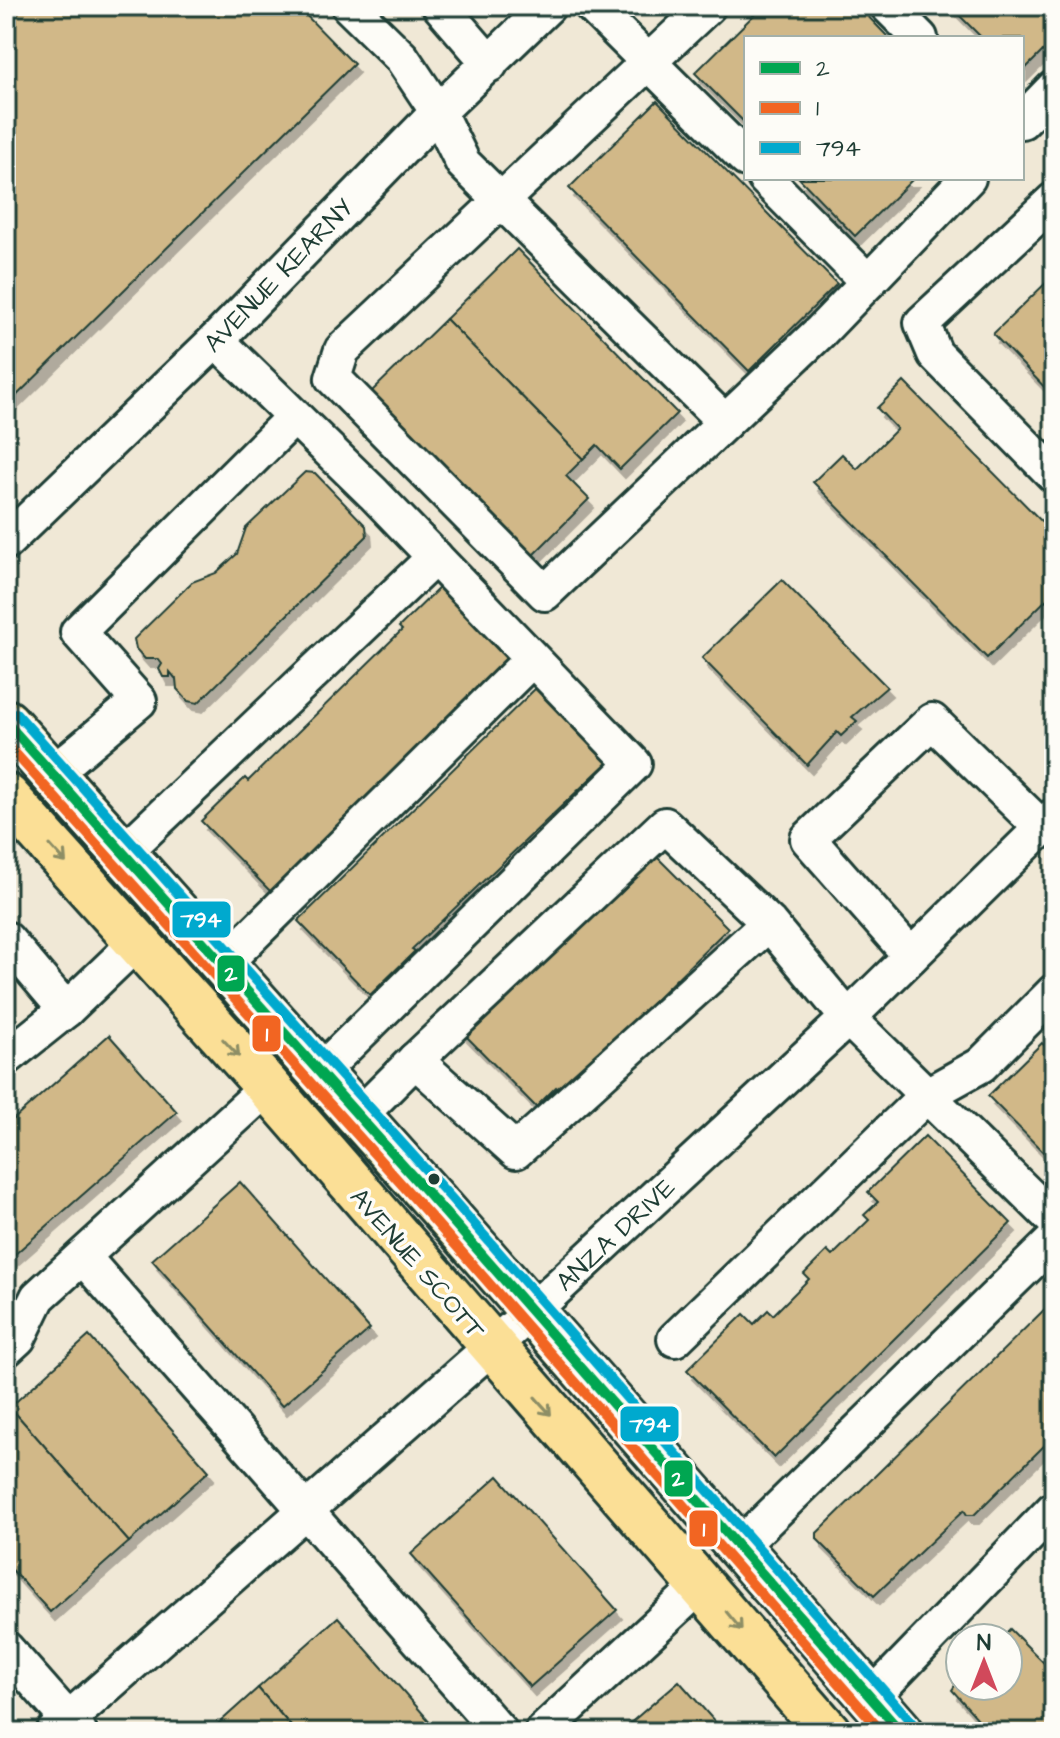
<svg xmlns="http://www.w3.org/2000/svg" width="1060" height="1738" font-family="'Architects Daughter',sans-serif">
<defs>
<filter id="shadow"><feDropShadow dx="5" dy="9" stdDeviation="0" flood-color="#0004"/></filter>
</defs>
<rect width="100%" height="100%" fill="#f0e8d6"/>
<filter id="ink" filterUnits="userSpaceOnUse"><feTurbulence type="fractalNoise" baseFrequency=".0125" numOctaves="2"/><feDisplacementMap in="SourceGraphic" scale="16" xChannelSelector="R" yChannelSelector="G"/><feConvolveMatrix kernelMatrix="1 2 1 2 8 2 1 2 1" color-interpolation-filters="sRGB"/></filter>
<g filter="url(#ink)">
<g fill="#d1b888" stroke="#1f3d34" stroke-width="2" filter="url(#shadow)">
<path d="M 6,6 L 297,6 L 354,64 L 6,406 Z"/>
<path d="M 763,6 L 858,6 L 889,38 L 746,38 L 746,124 L 695,73 Z"/>
<path d="M 950,6 L 1054,6 L 1054,40 L 1022,72 L 1022,38 L 982,38 Z"/>
<path d="M 657,101 L 837,284 L 749,371 L 569,188 Z"/>
<path d="M 799,178 L 914,178 L 855,236 Z"/>
<path d="M 517,249 L 677,413 L 620,469 L 597,445 L 583,459 L 446,319 Z"/>
<path d="M 1054,275 L 1054,397 L 993,334 Z"/>
<path d="M 446,319 L 583,459 L 566,476 L 589,499 L 532,556 L 371,392 Z"/>
<path d="M 904,382 L 1054,534 L 1054,592 L 987,658 L 813,482 L 842,454 L 857,469 L 897,429 L 877,408 Z"/>
<path d="M 305,472 L 315,473 L 366,526 L 367,536 L 198,703 L 188,701 L 177,689 L 176,679 L 170,672 L 170,677 L 163,677 L 159,669 L 162,664 L 158,659 L 145,659 L 136,649 L 134,639 L 192,582 L 216,573 L 237,554 L 246,528 Z"/>
<path d="M 782,580 L 887,687 L 852,717 L 857,721 L 841,736 L 837,732 L 807,765 L 702,658 Z"/>
<path d="M 443,584 L 515,657 L 274,895 L 201,821 L 245,778 L 248,781 L 402,630 L 399,627 Z"/>
<path d="M 540,684 L 613,757 L 412,949 L 415,951 L 370,995 L 298,921 Z"/>
<path d="M 657,857 L 728,928 L 561,1093 L 556,1087 L 536,1107 L 459,1029 L 608,882 L 620,894 Z"/>
<path d="M 109,1035 L 177,1112 L 6,1262 L 6,1126 Z"/>
<path d="M 1042,1043 L 1054,1055 L 1054,1163 L 988,1096 Z"/>
<path d="M 925,1136 L 1011,1223 L 774,1458 L 687,1370 L 744,1314 L 754,1324 L 768,1310 L 773,1315 L 809,1279 L 804,1274 L 827,1251 L 832,1256 L 869,1220 L 864,1215 L 878,1202 L 868,1192 Z"/>
<path d="M 240,1182 L 370,1329 L 282,1406 L 152,1260 Z"/>
<path d="M 1054,1300 L 1054,1436 L 974,1515 L 967,1515 L 964,1510 L 874,1596 L 817,1539 L 817,1533 Z"/>
<path d="M 89,1336 L 209,1471 L 129,1542 L 10,1407 Z"/>
<path d="M 10,1407 L 129,1542 L 50,1612 L 6,1563 L 6,1410 Z"/>
<path d="M 498,1476 L 617,1610 L 530,1687 L 411,1554 Z"/>
<path d="M 338,1617 L 439,1732 L 296,1732 L 258,1688 Z"/>
<path d="M 1010,1629 L 1051,1670 L 1054,1667 L 1054,1732 L 1001,1732 L 994,1725 L 985,1727 L 952,1690 L 960,1678 L 960,1686 L 1008,1686 L 1008,1638 L 1001,1638 Z"/>
<path d="M 679,1681 L 724,1732 L 620,1732 Z"/>
<path d="M 258,1688 L 296,1732 L 209,1732 Z"/>
</g>
<g fill="none" stroke-linecap="round" stroke-linejoin="round">
<g stroke="#1f3d34" stroke-width="40">
<g id="minor">
<path d="M 349,6 L 402,58 L 438,112 L 463,163 L 725,422"/>
<path d="M 440,6 L 490,64"/>
<path d="M 592,6 L 746,159"/>
<path d="M 708,6 L 342,350 L 333,378 L 545,593 L 821,331 L 968,178"/>
<path d="M 888,6 L 920,38"/>
<path d="M 1022,121 L 1054,88"/>
<path d="M 765,178 L 868,282"/>
<path d="M 1054,200 L 922,323 L 935,354 L 1054,475"/>
<path d="M 216,340 L 374,494 L 634,764 L 319,1073"/>
<path d="M 6,542 L 216,340 L 438,112 L 548,6"/>
<path d="M 52,774 L 139,701 L 78,632 L 294,417"/>
<path d="M 122,854 L 435,557"/>
<path d="M 769,923 L 516,1151 L 415,1060 L 665,825 L 769,923 L 848,1018 L 1054,1220"/>
<path d="M 6,939 L 66,1010"/>
<path d="M 911,956 L 808,839 L 932,721 L 1042,828"/>
<path d="M 223,964 L 532,659"/>
<path d="M 6,1058 L 66,1010 L 136,943"/>
<path d="M 359,1116 L 415,1060"/>
<path d="M 83,1257 L 500,1732"/>
<path d="M 675,1339 L 927,1095 L 981,1065 L 1054,992"/>
<path d="M 6,1349 L 18,1338 L 38,1297 L 268,1087"/>
<path d="M 738,1548 L 1054,1240"/>
<path d="M 6,1649 L 79,1732"/>
<path d="M 869,1700 L 1054,1509"/>
<path d="M 54,1732 L 530,1313 L 848,1018 L 1054,816"/>
<path d="M 542,1732 L 702,1584"/>
</g>
</g>
<g stroke="#1f3d34" stroke-width="50">
<g id="major">
<path d="M 6,722 L 441,1208 L 901,1732"/>
<path d="M 6,796 L 268,1087 L 828,1732"/>
</g>
</g>
<use href="#minor" stroke="#fdfcf7" stroke-width="34"/>
<use href="#major" stroke="#fbdf96" stroke-width="44"/>
<g stroke="#fdfcf7" stroke-width="16">
<path id="bus-1" d="M 6,722 L 441,1208 L 901,1732"/>
</g>
<g stroke="#fdfcf7" stroke-width="16">
<path id="bus-2" d="M 6,743 L 431,1217 L 882,1732"/>
</g>
<g stroke="#fdfcf7" stroke-width="16">
<path id="bus-3" d="M 16,713 L 452,1199 L 912,1723"/>
</g>
<use href="#bus-1" stroke="#00a651" stroke-width="10"/>
<use href="#bus-2" stroke="#f26522" stroke-width="10"/>
<use href="#bus-3" stroke="#00a9ce" stroke-width="10"/>
</g>
<defs><path id="oneway-shaft" d="M-6 0H5M1.5-3L5.5 0L1.5 3" fill="none" stroke-width="1.6" stroke-linecap="round" stroke-linejoin="round" transform="scale(2)"/></defs>
<g stroke="#8d8e65">
<use href="#oneway-shaft" transform="translate(58 854) rotate(48)"/>
<use href="#oneway-shaft" transform="translate(231 1048) rotate(47)"/>
<use href="#oneway-shaft" transform="translate(543 1406) rotate(48)"/>
<use href="#oneway-shaft" transform="translate(734 1621) rotate(50)"/>
</g>
</g>
<circle fill="#1f3d34" stroke="#fdfcf7" stroke-width="3" cx="434" cy="1179" r="7"/>
<g text-anchor="middle" stroke-width="7" stroke-linejoin="round" paint-order="stroke">
<g font-size="26" fill="#1f3d34" stroke="#fdfcf7">
<text transform="translate(278 275) rotate(-46)" y="9">AVENUE KEARNY</text>
<text transform="translate(615 1234) rotate(-43)" y="9">ANZA DRIVE</text>
<text transform="translate(418 1263) rotate(49)" y="9">AVENUE SCOTT</text>
</g>
</g>
<g stroke="#fdfcf7" stroke-width="3">
<rect x="171" y="900" width="61" height="39" rx="8" fill="#00a9ce"/>
<rect x="216" y="954" width="30" height="39" rx="8" fill="#00a651"/>
<rect x="251" y="1014" width="31" height="39" rx="8" fill="#f26522"/>
<rect x="619" y="1405" width="61" height="38" rx="8" fill="#00a9ce"/>
<rect x="663" y="1459" width="31" height="39" rx="8" fill="#00a651"/>
<rect x="688" y="1509" width="31" height="39" rx="8" fill="#f26522"/>
</g>
<g font-size="22" text-anchor="middle" font-weight="bold" fill="#fff">
<text x="201" y="927">794</text>
<text x="231" y="981">2</text>
<text x="267" y="1041">1</text>
<text x="650" y="1432">794</text>
<text x="678" y="1486">2</text>
<text x="704" y="1536">1</text>
</g>
<rect width="1060" height="1738" fill="none" stroke="#fdfcf7" stroke-width="32"/>
<rect x="16" y="16" width="1028" height="1706" fill="none" stroke="#1f3d34" stroke-width="3" filter="url(#ink)"/>
<rect x="744" y="36" width="280" height="144" fill="#fdfcf7" stroke="#a4b0a9" stroke-width="2"/>
<rect x="760" y="62" width="40" height="12" fill="#00a651" stroke="#a4b0a9" stroke-width="2"/>
<text x="816" y="76" font-size="24" fill="#1f3d34">2</text>
<rect x="760" y="102" width="40" height="12" fill="#f26522" stroke="#a4b0a9" stroke-width="2"/>
<text x="816" y="116" font-size="24" fill="#1f3d34">1</text>
<rect x="760" y="142" width="40" height="12" fill="#00a9ce" stroke="#a4b0a9" stroke-width="2"/>
<text x="816" y="156" font-size="24" fill="#1f3d34">794</text>
<g transform="translate(984 1662)"><circle r="38" fill="#fdfcf7" stroke="#a4b0a9" stroke-width="2"/>
<path d="M0-6L14 30L0 20L-14 30Z" fill="#d1495b"/>
<text y="-12" font-size="22" font-weight="bold" text-anchor="middle" fill="#1f3d34">N</text>
</g>
</svg>
